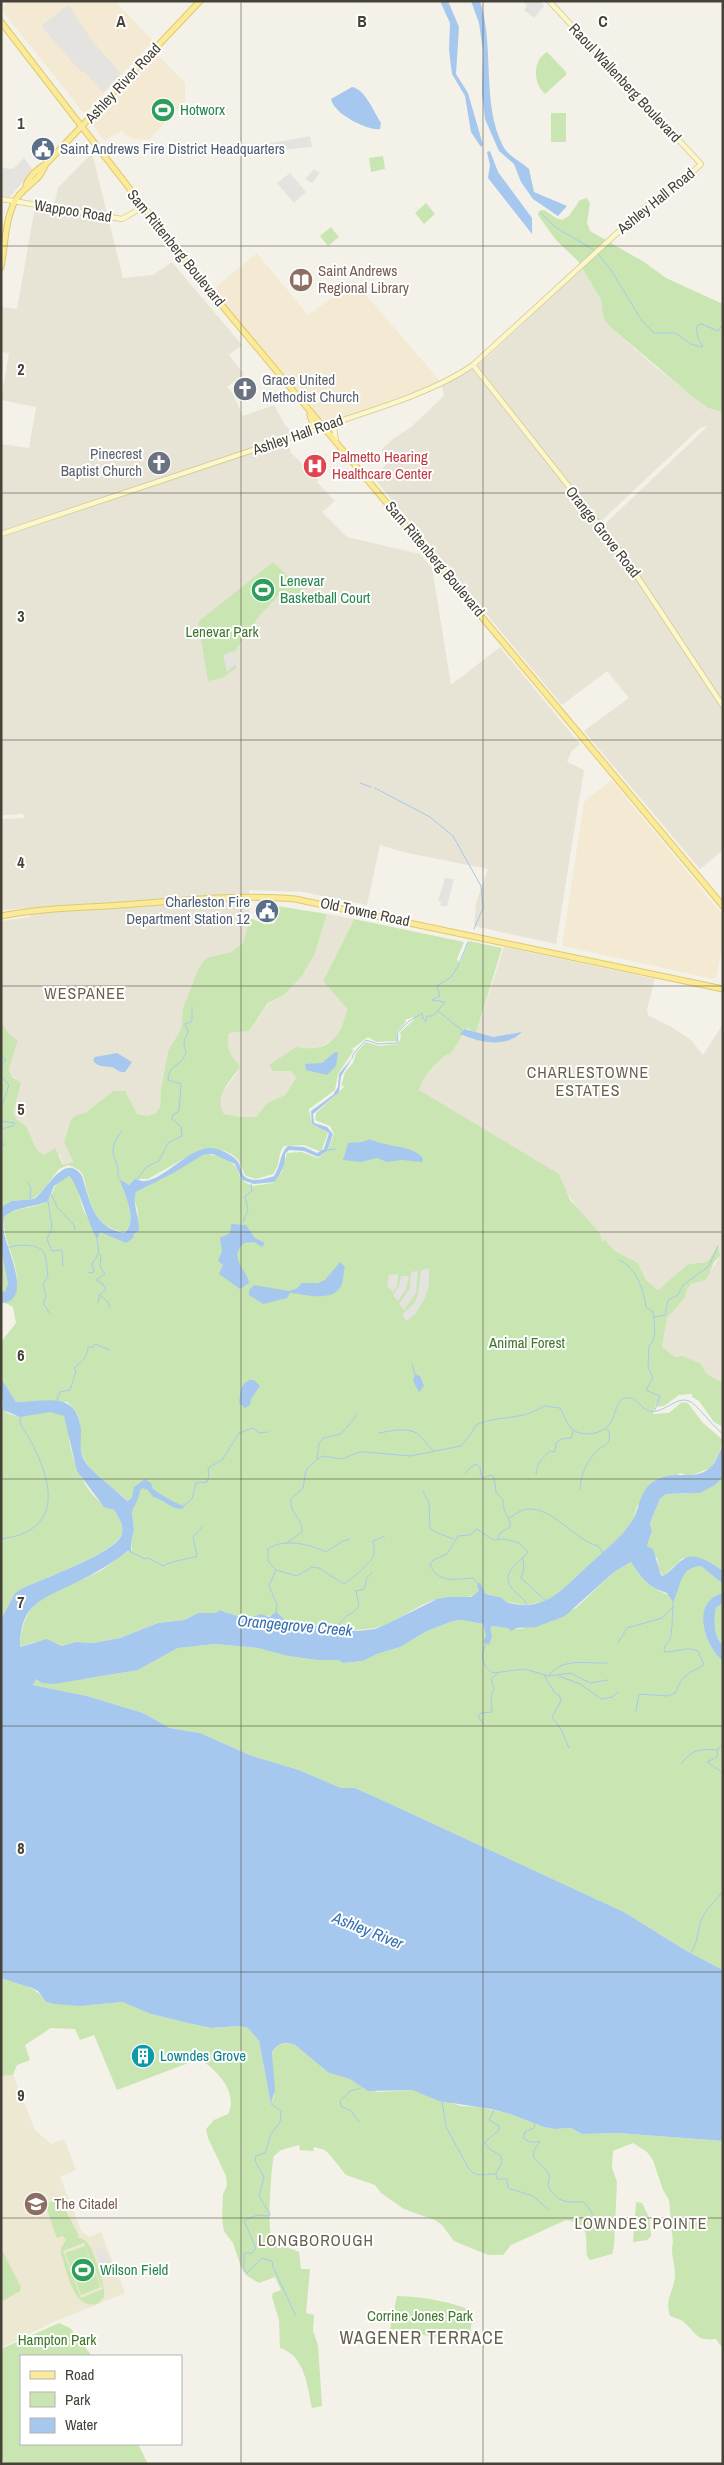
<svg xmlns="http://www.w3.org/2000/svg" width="724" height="2465" font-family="'Archivo Narrow',sans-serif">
<rect width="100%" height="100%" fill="#f3f1e8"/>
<g fill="#e7e4d6">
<path d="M 92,153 L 123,278 L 153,275 L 172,262 L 242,345 L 229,355 L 244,374 L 227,387 L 233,394 L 243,416 L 274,405 L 285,425 L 294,434 L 287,437 L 291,453 L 319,480 L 317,482 L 335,501 L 322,512 L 347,537 L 420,554 L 432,568 L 451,685 L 500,647 L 580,744 L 571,752 L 567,762 L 584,770 L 556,944 L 474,926 L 476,903 L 488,869 L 403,852 L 380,845 L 367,905 L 304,892 L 249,890 L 250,921 L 243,943 L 231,952 L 206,958 L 198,969 L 183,1008 L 182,1023 L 180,1032 L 168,1051 L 161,1089 L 160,1107 L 156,1113 L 148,1116 L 137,1114 L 131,1104 L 113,1091 L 85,1113 L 76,1115 L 64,1142 L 73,1162 L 64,1166 L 60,1155 L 44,1155 L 37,1150 L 26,1126 L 17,1120 L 13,1112 L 18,1088 L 16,1078 L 11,1076 L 9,1069 L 18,1040 L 10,1035 L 1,1022 L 1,921 L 31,917 L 30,908 L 1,910 L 1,819 L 24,818 L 23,814 L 1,815 L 1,444 L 29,448 L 36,407 L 1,400 L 9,353 L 1,352 L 1,307 L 17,309 L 35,207 L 53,209 L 58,188 Z"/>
<path d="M 582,268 L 601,300 L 603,317 L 609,326 L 653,365 L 708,408 L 723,412 L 723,701 L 668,618 L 603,526 L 708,426 L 700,428 L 597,525 L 622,557 L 723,708 L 723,850 L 700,869 L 584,731 L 629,698 L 607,671 L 562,705 L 373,477 L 388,463 L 388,458 L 381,450 L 393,439 L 410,428 L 444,396 L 442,386 L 479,365 Z"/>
<path d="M 327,914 L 354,919 L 323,981 L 347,1009 L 344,1027 L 333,1040 L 273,1071 L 291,1071 L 296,1078 L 285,1095 L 267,1103 L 256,1117 L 241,1117 L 224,1114 L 219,1107 L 221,1094 L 237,1073 L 226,1044 L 229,1033 L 249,1031 L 269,1003 L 284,995 L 301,977 L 314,956 Z"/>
<path d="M 504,947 L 655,979 L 647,1009 L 648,1015 L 673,1028 L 691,1040 L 703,1055 L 723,1024 L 723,1383 L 707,1374 L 700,1363 L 683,1356 L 675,1357 L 662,1347 L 667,1318 L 685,1298 L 687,1289 L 691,1284 L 697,1282 L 710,1272 L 720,1256 L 713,1253 L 707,1262 L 688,1264 L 658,1290 L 646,1280 L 638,1263 L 615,1251 L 605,1240 L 602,1243 L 600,1233 L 579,1211 L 565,1190 L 419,1090 L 420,1083 L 427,1073 L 447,1054 L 450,1055 L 462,1035 L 481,1041 L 501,1042 L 520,1035 L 493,1037 L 476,1033 Z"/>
</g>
<g fill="#f4ead4">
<path d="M 10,1 L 115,1 L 153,41 L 87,111 L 83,112 L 1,9 Z"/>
<path d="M 157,54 L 185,83 L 185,101 L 149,140 L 132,139 L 121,131 L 106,140 L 103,139 L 93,125 L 96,120 Z"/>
<path d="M 257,253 L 308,315 L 354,281 L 441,382 L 323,426 L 211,291 Z"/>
<path d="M 611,780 L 723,915 L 723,945 L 716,977 L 713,979 L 562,946 L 584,802 Z"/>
</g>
<path fill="#ece8d2" d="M 13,2075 L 35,2130 L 51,2144 L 64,2139 L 76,2170 L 60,2177 L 81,2231 L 89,2237 L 101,2232 L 125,2293 L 51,2323 L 1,2348 L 1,2076 Z"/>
<g fill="#c9e6b2" fill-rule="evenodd">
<path d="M 547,52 L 566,72 L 566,75 L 545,94 C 533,83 532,61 547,52 Z"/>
<rect x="551" y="113" width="15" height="29"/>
<path d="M 383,156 L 385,169 L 371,172 L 369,158 Z"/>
<path d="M 587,198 L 590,203 L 587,223 L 590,231 L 644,262 L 666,278 L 723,304 L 723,412 L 708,408 L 693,397 L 609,326 L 603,317 L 601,300 L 578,261 L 556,240 L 538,215 L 539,211 L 544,210 L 556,218 L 562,220 L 569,216 L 580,200 Z"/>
<path d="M 426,203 L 435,214 L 424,224 L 415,213 Z"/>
<path d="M 331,227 L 339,237 L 328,246 L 320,236 Z"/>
<path d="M 273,562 L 303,591 L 295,601 L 284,590 L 259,616 L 233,654 L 236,668 L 222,678 L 208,681 L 198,622 Z"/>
<path d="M 277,906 L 327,914 L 314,956 L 301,977 L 284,995 L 268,1003 L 249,1031 L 229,1033 C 225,1049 231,1055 240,1066 C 231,1082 213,1095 224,1114 L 241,1117 L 256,1117 L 267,1103 L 285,1095 L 296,1078 L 291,1071 L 273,1071 L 269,1065 L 296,1047 C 327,1053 341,1039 347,1009 L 323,981 L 354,919 L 464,942 L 457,959 L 460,963 L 469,941 L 502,948 L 476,1033 L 467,1028 L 450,1055 L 447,1054 C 436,1064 422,1075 419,1090 L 559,1174 L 570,1200 L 600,1233 L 602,1242 L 605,1240 L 615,1251 L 638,1263 L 646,1280 L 658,1290 L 688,1264 L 707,1262 L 718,1246 L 720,1256 L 714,1262 L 709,1275 L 705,1280 L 691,1284 L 687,1289 L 685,1298 L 667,1318 L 662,1347 L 675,1357 L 683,1356 L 700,1363 L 707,1374 L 723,1383 L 723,1427 L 714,1422 L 699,1401 L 692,1397 L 692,1394 L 679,1395 L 664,1406 L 658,1407 L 656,1403 L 653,1414 L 669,1413 L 682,1402 L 688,1403 L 703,1423 L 723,1440 L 719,1453 L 711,1468 L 689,1476 L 680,1473 L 637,1506 L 633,1520 L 618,1539 L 558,1595 L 542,1602 L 525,1605 L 507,1602 L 485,1593 L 480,1583 L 479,1591 C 471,1601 450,1596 439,1599 C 421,1603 406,1615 390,1623 C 355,1638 320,1625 284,1619 L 278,1615 L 256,1617 L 228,1614 L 220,1610 L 216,1613 L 198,1613 L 184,1620 L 158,1623 L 120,1638 L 93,1643 L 76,1642 L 62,1646 C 50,1637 33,1642 20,1647 C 23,1591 59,1593 100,1571 C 111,1565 121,1554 132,1550 L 131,1543 L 134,1530 L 132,1511 L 135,1507 C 120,1492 94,1477 84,1459 C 73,1439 91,1422 67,1402 L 16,1402 L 1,1378 L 1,1342 L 16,1323 L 13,1307 L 5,1303 C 34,1280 0,1245 4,1217 C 16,1207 31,1209 44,1203 C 56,1197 49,1183 69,1176 L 74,1178 L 83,1209 L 93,1227 L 126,1243 C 133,1234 140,1219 137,1208 C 135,1201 133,1199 136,1192 L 203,1155 C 213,1154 226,1157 234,1165 C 238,1168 239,1176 241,1180 L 252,1186 L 273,1183 L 282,1172 L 287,1153 L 302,1152 L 318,1158 L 327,1151 L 334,1134 L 330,1126 L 315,1120 L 316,1113 L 344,1087 L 343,1085 L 341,1087 L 345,1072 L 353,1063 L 356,1053 L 366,1042 L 379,1046 L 397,1044 L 401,1038 L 400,1032 L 414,1020 L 413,1017 L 405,1020 L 406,1022 L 397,1032 L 398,1041 L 376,1042 L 368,1037 L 351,1050 L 354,1050 L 338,1074 L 335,1090 L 309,1109 L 312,1124 L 328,1133 L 321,1152 L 304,1145 L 284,1146 C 277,1154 281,1165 273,1174 L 256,1179 L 246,1176 C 242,1171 242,1167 239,1161 C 232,1150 212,1147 201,1149 L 148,1179 L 133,1179 L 129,1185 L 123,1181 L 120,1183 C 126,1197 138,1222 124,1232 C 93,1227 90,1201 83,1175 L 79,1170 L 69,1165 L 59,1169 L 43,1190 L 33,1199 L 12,1201 L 1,1207 L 1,1022 L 10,1035 L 18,1040 L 9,1069 L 11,1076 L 21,1083 L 13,1112 L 17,1120 L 26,1126 L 37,1150 L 44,1155 L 55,1148 L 63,1165 L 73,1162 L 64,1142 L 71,1120 L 76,1115 L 85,1113 L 113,1091 L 125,1091 L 137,1114 L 148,1116 L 156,1113 L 160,1107 L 161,1089 L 168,1051 L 180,1031 L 182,1023 L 183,1008 L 198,969 L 206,958 L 231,952 L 243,943 L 250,918 L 264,924 L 274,924 L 277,918 Z"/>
<path d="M 1,1249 L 8,1284 L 8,1288 L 3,1293 Z"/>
<path d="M 1,1406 C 13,1429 50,1403 63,1415 C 70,1422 68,1436 70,1445 C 75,1469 90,1502 114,1510 C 119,1518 125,1526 121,1535 C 113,1554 42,1579 21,1589 L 15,1593 L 1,1619 Z"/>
<path d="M 723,1477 L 723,1570 L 709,1563 L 683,1558 L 663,1576 L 659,1569 L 657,1558 L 647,1546 L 652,1531 L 650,1523 L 660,1499 L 666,1494 L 686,1494 L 715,1485 Z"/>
<path d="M 631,1562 C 641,1581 655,1591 675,1597 C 677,1585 682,1573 693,1567 L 701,1566 L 723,1584 L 723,1593 C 690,1601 704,1645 723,1661 L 723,1970 L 685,1950 L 624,1912 L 373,1796 L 355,1788 L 341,1788 L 299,1770 L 252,1756 L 200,1733 L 170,1728 L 143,1713 L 87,1696 L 33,1685 L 35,1678 L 84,1679 L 138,1670 L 178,1648 L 215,1644 L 258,1648 L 288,1656 L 317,1660 L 338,1660 L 344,1663 L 363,1661 L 377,1654 L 400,1647 L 427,1631 L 453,1621 L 462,1620 L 483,1624 L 486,1636 L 491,1639 L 490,1628 L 493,1626 L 521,1629 L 576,1608 L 614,1572 Z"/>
<path d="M 723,1603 L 723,1645 C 713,1636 714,1619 716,1608 Z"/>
<path d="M 1,1978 C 20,1983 35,1986 46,2002 L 89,2005 L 123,2002 L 135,2005 L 151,2014 L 188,2023 L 211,2028 L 240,2026 L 248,2028 L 259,2041 L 271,2103 L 274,2097 L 272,2052 C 279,2044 284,2041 295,2045 L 329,2073 L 350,2079 L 377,2092 L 412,2090 L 461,2106 L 479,2107 L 510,2114 L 544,2127 L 555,2129 L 571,2128 L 582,2134 L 618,2133 L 723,2141 L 723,2349 L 716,2339 C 696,2341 698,2335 685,2323 C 681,2319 675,2318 670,2316 C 664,2297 675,2291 675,2274 C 675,2264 670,2253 673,2243 L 669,2200 L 663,2190 L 653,2160 L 647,2152 L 633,2143 L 613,2151 L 612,2168 L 617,2182 L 614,2247 L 612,2254 L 590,2260 L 587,2256 C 585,2236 591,2224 566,2220 L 511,2245 L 503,2255 L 488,2255 L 454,2241 L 442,2225 L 435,2220 L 404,2209 L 381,2193 L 375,2185 L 346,2175 L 330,2155 L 325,2150 L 314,2147 L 313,2151 L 300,2150 L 299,2145 L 281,2150 L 274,2156 C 271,2166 267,2233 272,2239 C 280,2248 290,2247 299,2252 L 301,2269 L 310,2269 L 306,2313 L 314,2315 L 313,2331 L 318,2345 L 322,2406 L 312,2408 C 307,2385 305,2356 280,2348 L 279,2320 L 272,2297 L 273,2293 L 281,2290 L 275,2277 L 259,2283 L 246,2275 L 241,2267 L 233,2243 L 224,2231 L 222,2218 L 223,2194 L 227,2186 L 226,2176 L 208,2138 L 206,2129 L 214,2120 L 228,2114 C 239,2094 217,2069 199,2059 L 117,2090 L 94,2035 L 80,2040 L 75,2029 L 51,2028 L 25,2045 L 30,2060 L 17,2065 L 13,2075 L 1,2076 Z"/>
<path d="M 59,2198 L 79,2236 L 76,2237 C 81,2238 84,2239 87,2242 C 94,2250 106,2287 104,2297 L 97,2304 C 73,2310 67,2271 61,2254 L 61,2248 L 66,2240 L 63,2236 L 57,2238 L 45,2204 ZM 84,2243 L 103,2289 L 81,2298 L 63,2251 Z"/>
<path d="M 636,2202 L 642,2203 L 649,2217 L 651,2236 L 647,2240 L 633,2242 Z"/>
<path d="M 85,2246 L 101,2287 L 81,2295 L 65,2253 Z"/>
<path d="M 1,2248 L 21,2287 L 20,2291 L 1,2302 Z"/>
<path d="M 397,2296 C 424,2297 448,2301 473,2311 L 469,2343 L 390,2329 Z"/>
<path d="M 59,2323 L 70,2328 L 92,2356 L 21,2356 L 21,2444 L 138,2444 L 148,2464 L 5,2464 L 1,2458 L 1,2349 Z"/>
</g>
<g fill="#e5e3df">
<path d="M 523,1 L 540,1 L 544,6 L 534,18 L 524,10 L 527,6 Z"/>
<path d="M 68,5 L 93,42 L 121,73 L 103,93 L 85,72 L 81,72 L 41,26 Z"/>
<path d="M 310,136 L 312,147 L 263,152 L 253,155 L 250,147 Z"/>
<path d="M 24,158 L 33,170 L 10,197 L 1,195 L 1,168 L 13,169 Z"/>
<path d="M 314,169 L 320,173 L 312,183 L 305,179 Z"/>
<path d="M 290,173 L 306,192 L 294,203 L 277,183 Z"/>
<path d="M 233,651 L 237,663 L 227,672 L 223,655 Z"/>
<path d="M 445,878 L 454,879 L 447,906 L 440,906 L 441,902 L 438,901 Z"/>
<path d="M 429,1268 L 429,1285 L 425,1298 L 415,1314 L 407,1321 L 402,1315 L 415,1302 L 418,1294 L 421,1270 Z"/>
<path d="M 418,1271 L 416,1293 L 404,1310 L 399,1304 L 410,1288 L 411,1272 Z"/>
<path d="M 398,1274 L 397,1286 L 393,1292 L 387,1286 L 389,1275 Z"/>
<path d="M 401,1276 L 409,1276 L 406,1289 L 398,1301 L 393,1295 L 399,1286 Z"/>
<path d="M 104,2247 L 113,2270 L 104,2274 L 95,2250 Z"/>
</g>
<g fill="#a6c8ee">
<path d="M 440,1 L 448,1 L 459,27 L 456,74 L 468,93 L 483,145 L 481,147 L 471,132 L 465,96 L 452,74 L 449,50 L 450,23 Z"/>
<path d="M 471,1 L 480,1 C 495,47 481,103 503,146 C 509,157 521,161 529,169 L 534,192 L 567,206 L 558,216 L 533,199 L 521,182 L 514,164 L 499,151 L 485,119 L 482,92 L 483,51 L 479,23 Z"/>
<path d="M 352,87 C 365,89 374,112 381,123 L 380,129 C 367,131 333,113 331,99 Z"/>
<path d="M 490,151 L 498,172 L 532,218 L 532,234 L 488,178 L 490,165 L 487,152 Z"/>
<path d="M 465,1029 L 493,1037 L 522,1032 C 505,1049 479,1042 460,1034 Z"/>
<path d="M 335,1052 L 338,1053 L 336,1066 L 327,1075 L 306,1070 L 305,1064 L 322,1063 Z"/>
<path d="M 117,1053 L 132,1062 L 125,1072 C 118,1073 117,1068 111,1067 C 103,1066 97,1067 93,1060 L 95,1057 Z"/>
<path d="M 353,1057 L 341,1076 L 339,1092 L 313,1114 L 314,1123 L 327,1127 L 333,1134 L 327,1151 L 318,1157 L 304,1151 L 289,1150 L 285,1154 C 286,1165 281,1174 274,1182 L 254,1184 L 242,1180 L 235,1164 L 213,1154 L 203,1155 L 175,1172 L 136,1192 C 132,1202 139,1217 139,1230 L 134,1234 L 133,1238 L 126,1243 L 100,1232 L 97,1239 C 90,1229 76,1179 69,1176 L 54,1186 L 48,1201 C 33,1208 17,1206 4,1217 C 3,1224 3,1230 5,1237 C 8,1250 33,1303 1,1303 L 1,1292 L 5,1291 L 8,1284 L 1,1249 L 1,1207 L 12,1201 L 34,1199 C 47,1190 65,1151 82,1176 C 90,1201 93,1227 124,1233 C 138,1222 126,1197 120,1182 L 123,1181 L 129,1185 L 134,1179 C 138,1179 141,1182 145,1181 C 167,1178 189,1147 211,1148 C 218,1148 234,1155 238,1162 C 241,1166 241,1172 244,1176 C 251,1183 267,1179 274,1176 C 281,1166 280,1152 288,1146 L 304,1147 L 317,1153 L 324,1149 L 329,1133 L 312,1124 L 311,1111 L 333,1095 L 338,1087 L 339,1074 Z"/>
<path d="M 370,1139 C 383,1147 416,1145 423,1159 L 422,1162 L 401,1160 L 387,1162 L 377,1158 L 361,1162 L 343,1160 L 348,1143 L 362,1142 Z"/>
<path d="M 231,1224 L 246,1225 L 255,1238 L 265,1243 L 262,1247 L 254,1242 L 244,1243 C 228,1259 246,1267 249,1283 L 240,1289 L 219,1274 L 223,1265 L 218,1261 L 222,1251 L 220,1238 L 230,1233 Z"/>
<path d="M 340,1262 L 345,1267 C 343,1273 344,1280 341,1286 C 333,1302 306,1295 293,1293 L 290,1293 L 287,1298 L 263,1304 L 249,1295 L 249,1290 L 254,1285 L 289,1291 L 296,1289 L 302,1283 L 318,1283 L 325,1280 Z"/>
<path d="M 415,1374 L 420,1376 L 424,1386 L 419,1392 L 413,1381 Z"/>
<path d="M 1,1378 L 16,1402 C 40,1403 74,1390 80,1424 C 83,1435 78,1447 83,1458 C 90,1472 113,1487 124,1498 L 128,1501 L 132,1498 L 134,1487 L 145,1479 L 151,1483 L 153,1489 C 158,1493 178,1505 182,1505 L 184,1508 C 174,1512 164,1499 153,1497 L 148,1490 L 143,1488 L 140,1490 L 139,1496 L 132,1512 L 134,1530 L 131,1543 L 131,1552 L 128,1551 C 111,1564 94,1574 75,1583 C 42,1599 20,1604 20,1647 L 47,1639 L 62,1646 L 76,1642 L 93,1643 L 120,1638 L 158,1623 L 184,1620 L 198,1613 L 216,1613 L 220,1610 C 230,1615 252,1620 261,1614 L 269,1617 L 276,1612 L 284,1619 L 331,1629 L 358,1631 L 375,1629 L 389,1623 L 437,1599 L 448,1597 L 471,1597 L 479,1591 L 477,1586 L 480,1582 L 485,1593 C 490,1596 494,1596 500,1597 C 504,1599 505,1602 509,1603 C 548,1612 564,1587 590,1564 C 605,1550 620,1539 632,1521 C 640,1509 639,1491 653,1482 C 672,1468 694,1482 710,1468 C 716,1463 719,1452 723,1445 L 723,1477 L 715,1485 L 700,1493 L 666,1494 L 660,1499 L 650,1523 L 652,1531 L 647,1546 L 653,1549 L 661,1575 L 663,1576 C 670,1572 675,1565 682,1560 C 695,1550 711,1564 723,1570 L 723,1584 L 701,1566 C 679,1567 681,1588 673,1602 L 667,1593 C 649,1588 640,1577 631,1562 L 614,1572 L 565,1616 L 536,1627 L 516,1628 L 511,1631 L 508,1628 L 493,1626 L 490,1628 L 492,1636 L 489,1645 L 483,1642 L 486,1636 L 483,1624 L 462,1620 L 453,1621 L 427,1631 L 400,1647 L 377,1654 L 363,1661 L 343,1663 L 338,1660 L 317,1660 L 288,1656 L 258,1648 L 215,1644 L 178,1648 L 138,1670 L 54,1684 L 42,1683 L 36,1679 L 33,1685 L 87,1696 L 143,1713 L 170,1728 L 200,1733 L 252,1756 L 299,1770 L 341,1788 L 355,1788 L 373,1796 L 624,1912 L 685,1950 L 723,1970 L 723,2141 L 618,2133 L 582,2134 L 571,2128 L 555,2129 L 544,2127 L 510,2114 L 491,2109 L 439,2101 L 412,2090 L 368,2091 L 350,2079 L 329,2073 L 295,2045 C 284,2041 279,2043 272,2052 L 275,2090 L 271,2104 L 259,2041 L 248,2028 L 240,2026 L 211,2028 L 188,2023 L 151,2014 L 123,2002 L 79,2006 L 55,2004 L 46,2002 L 38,1991 L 32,1988 L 1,1978 L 1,1619 L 15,1593 L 21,1589 C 42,1579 113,1554 121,1536 C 125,1526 119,1518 114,1510 L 104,1507 L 77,1471 L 64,1416 L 50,1412 L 20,1417 L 3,1410 Z"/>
<path d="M 250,1380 L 254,1380 L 260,1386 L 251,1399 L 250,1405 L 245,1408 L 239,1403 C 241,1393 239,1384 250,1380 Z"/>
<path d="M 723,1593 L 723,1603 L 716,1608 C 714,1619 713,1636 723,1645 L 723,1661 C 704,1645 690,1601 723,1593 Z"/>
</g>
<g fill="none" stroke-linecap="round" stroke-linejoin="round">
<g stroke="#a6c8ee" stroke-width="1">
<path d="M 541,213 L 555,227 L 594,250"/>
<path d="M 598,254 L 611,270 L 642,321 L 654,333 L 675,333 L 691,344 L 702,347 L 703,346 L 698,339 L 696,328 L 698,325 L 702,324 L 718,331 L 723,324"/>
<path d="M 360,783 L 371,787"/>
<path d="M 375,788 L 430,817 L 453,836 L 481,886 L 483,908 L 474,929"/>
<path d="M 438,1011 L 463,1031"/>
<path d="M 1,1056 L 6,1060 L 1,1066"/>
<path d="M 352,1058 L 354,1053 L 366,1040 L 378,1044 L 397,1043 L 398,1032 L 408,1022 L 422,1013 L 423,1018 L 426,1022 L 427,1016 L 433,1016 L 445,1002 L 432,1000 L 440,996 L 437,986 L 451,977 L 458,966 L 468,942"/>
<path d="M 1,1076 L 9,1085 L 1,1108"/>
<path d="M 1,1121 L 15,1123 L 13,1126 L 1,1129"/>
<path d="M 122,1131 C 103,1155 120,1156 118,1177 L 122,1182"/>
<path d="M 1,1140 L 4,1145 L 1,1146"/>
<path d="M 327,1150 L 336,1149"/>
<path d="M 137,1180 L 146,1167 L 159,1161 L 168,1143 L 182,1136 L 181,1127 L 172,1119 L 173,1115 L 179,1111 L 181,1084 L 168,1080 C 168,1065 181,1066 185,1055 C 187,1050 184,1048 184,1043 C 184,1039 187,1036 188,1032 L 185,1024 L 192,1021 L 192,1007"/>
<path d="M 27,1182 L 31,1188 L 30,1199"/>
<path d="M 51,1194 L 57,1207 L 74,1225 L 75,1230"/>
<path d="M 48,1201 L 52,1228 L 47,1239 L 52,1251 L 62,1250 L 63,1266"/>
<path d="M 243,1222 L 248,1210 L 245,1196 L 252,1191 L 251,1184"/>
<path d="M 97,1239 L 99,1254 L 101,1256 L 100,1267 L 105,1274 L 96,1280 L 103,1284 L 106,1290 L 100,1294 L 98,1303"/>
<path d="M 7,1248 C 16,1244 39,1243 44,1253 C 47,1259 47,1270 48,1277 L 43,1284 L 46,1296 L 43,1303 L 50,1314"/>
<path d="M 620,1260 C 636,1268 644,1290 646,1307 L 653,1312 C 654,1323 658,1338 649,1346 L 648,1367 L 653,1378 L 646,1390 L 660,1396 L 655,1410"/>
<path d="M 88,1273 L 94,1272 L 92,1264 L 98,1254"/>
<path d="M 101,1296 L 108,1302 L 110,1308"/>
<path d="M 654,1317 L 665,1315 L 668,1300 L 678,1295 L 683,1285 L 709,1266 L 718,1246"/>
<path d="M 412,1364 L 415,1375"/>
<path d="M 58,1402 L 57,1398 L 60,1392 L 70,1390 L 76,1372 L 74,1368 C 82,1361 87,1358 88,1347 L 93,1347 L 95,1344 L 110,1350"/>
<path d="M 379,1433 C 391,1431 408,1426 419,1435 C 425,1440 427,1446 433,1450"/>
<path d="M 317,1458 L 319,1444 L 323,1438 L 341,1434 L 357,1415"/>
<path d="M 465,1474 L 471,1467 L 476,1464 L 480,1468 L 482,1478 L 491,1475 L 494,1477 L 496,1492 L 503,1500 C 502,1514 511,1515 510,1527 L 500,1533 L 498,1538"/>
<path d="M 536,1474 C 537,1462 542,1459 550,1451 L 555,1452 L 556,1443 L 561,1439 L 571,1438 L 573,1431"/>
<path d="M 580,1490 C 580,1476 587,1460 598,1450 C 606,1443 611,1445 609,1432 L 607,1429"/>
<path d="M 423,1491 L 429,1503 L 430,1528 L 437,1533 L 454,1539"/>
<path d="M 182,1507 L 192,1499 L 196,1483 L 207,1482 L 209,1476 L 208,1468 L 222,1460 L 239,1433 L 253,1428 L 259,1433 L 268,1432"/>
<path d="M 509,1518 C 515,1515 520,1510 527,1509 C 553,1507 575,1540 598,1546 L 604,1554"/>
<path d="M 1,1539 C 9,1537 17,1537 24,1533 C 65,1515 45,1467 29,1438 C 25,1431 19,1426 20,1417"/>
<path d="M 287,1543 L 302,1532 C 303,1519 289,1513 291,1499 L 303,1488 L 306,1470 L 317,1459 L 323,1456 L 342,1459 L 359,1452 L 366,1452 L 410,1456 L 461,1446 L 471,1434 L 476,1425 C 500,1414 519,1422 544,1406 L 560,1408 C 564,1415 567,1424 572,1429 C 583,1438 604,1434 611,1422 C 616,1413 615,1406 623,1398 L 633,1398 C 637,1401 641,1406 645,1409 C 660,1419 675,1395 689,1401 C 696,1403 712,1426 723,1434"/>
<path d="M 131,1552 L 145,1559 L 148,1558 L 163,1566 C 174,1560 185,1560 197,1556 L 193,1537 L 202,1527"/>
<path d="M 523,1557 L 524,1569 L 521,1578 L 545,1600"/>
<path d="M 276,1570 L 297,1576 L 312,1567 L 319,1568 L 344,1584 C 350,1581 371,1562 373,1557 C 375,1553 374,1546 373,1541 L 385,1536"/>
<path d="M 479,1585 L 473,1578 C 457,1579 436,1584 430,1564 L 433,1560 L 447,1554 L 458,1536 L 470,1535 L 477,1529 L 493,1540 L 505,1539 L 519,1543 L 528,1552 C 522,1561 500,1572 511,1587 C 516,1594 523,1597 527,1604"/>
<path d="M 276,1612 L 277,1604 L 269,1586 L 276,1570 L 268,1561 L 268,1549 C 282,1538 311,1544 326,1552 L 343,1541 L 350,1539"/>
<path d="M 337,1630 C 342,1614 351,1617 359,1606 L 356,1591 L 364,1589 L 367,1578 L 372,1572"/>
<path d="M 618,1643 L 627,1628 L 662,1618 L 673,1607"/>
<path d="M 486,1644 C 480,1655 482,1667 493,1673 L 524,1669 L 549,1676 L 571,1673 L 590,1683 L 608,1680"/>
<path d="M 544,1675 L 554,1692 L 559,1695 L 561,1701 L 552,1717 L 561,1729 L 569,1748"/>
<path d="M 549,1675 C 563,1657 587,1664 607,1663"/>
<path d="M 559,1676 L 580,1684 L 601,1699 L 612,1697 L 618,1692"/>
<path d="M 636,1711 L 639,1694 L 668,1696 L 675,1693 L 682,1679 L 689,1673 L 704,1665 L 698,1651 C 687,1646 677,1652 665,1652 L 664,1649 C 665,1644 668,1643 670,1639 C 672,1636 673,1606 673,1602"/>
<path d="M 483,1724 L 478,1716 L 481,1713 L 492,1712 L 491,1695 L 494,1689 L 491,1679 L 497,1674"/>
<path d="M 723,1744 L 718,1749 L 717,1757 L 707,1762 L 723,1773"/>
<path d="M 681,1764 C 692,1749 700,1749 717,1750"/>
<path d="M 691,1952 C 699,1942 697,1928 703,1916 C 708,1906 717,1900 723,1891"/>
<path d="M 442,2101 L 446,2127 L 469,2169 C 478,2179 486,2173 496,2174"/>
<path d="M 271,2104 L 281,2111 L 280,2122 L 271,2134 L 265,2153 L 256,2156 L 255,2161 L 264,2177 L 259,2196 L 270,2214 L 269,2216 L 257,2215 L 244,2221 L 256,2248 L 252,2253 L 244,2253 L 244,2270 L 247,2273 L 262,2258 L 272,2261 L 273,2267 L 296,2316"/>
<path d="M 494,2110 L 489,2120 L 499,2126 L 499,2130 L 485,2142 L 487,2147 L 501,2156 L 502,2163 L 496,2173"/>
<path d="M 359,2122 L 351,2111 L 341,2106 L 340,2101 L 350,2091 L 361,2088"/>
<path d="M 535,2124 L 534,2128 L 525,2132 L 523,2138 L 530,2142 L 540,2142 C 523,2161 543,2161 549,2175 C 550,2178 548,2182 548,2186 C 559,2204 566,2202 584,2202 C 596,2215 593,2227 617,2226"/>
<path d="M 496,2175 L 497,2179 L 507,2179 L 508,2188 L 533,2196 L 548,2209"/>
</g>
<g stroke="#d2c999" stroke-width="6">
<g id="secondary">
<path d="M 1,199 L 122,219 L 143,207"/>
<path d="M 473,365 L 623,555 L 723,706"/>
<path d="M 336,442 L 334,427 L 338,422"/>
<path d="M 1,534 C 101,501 201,468 301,434 C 354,415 427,397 473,365 L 651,202 L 686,178 L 701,164 L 549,1"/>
</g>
</g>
<g stroke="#e0ca69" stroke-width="7">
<g id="primary">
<path d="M 1,22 L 194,272 L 723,906"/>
<path d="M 26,186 C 27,179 38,168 45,165 L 200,1"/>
<path d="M 1,267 C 5,247 5,220 15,201 C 22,187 41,181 45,165"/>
<path d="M 306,432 L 313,425 L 310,415"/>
<path d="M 1,916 C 39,908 81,908 120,905 C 178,901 237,894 295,899 L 723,989"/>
</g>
</g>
<use href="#secondary" stroke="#fdf6c8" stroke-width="4.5"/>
<use href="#primary" stroke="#fbea99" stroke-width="5"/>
</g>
<path fill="none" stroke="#464237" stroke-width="1" stroke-opacity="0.55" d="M 241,1 L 241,2464M 483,1 L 483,2464M 1,246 L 723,246M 1,493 L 723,493M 1,740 L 723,740M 1,986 L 723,986M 1,1232 L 723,1232M 1,1479 L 723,1479M 1,1726 L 723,1726M 1,1972 L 723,1972M 1,2218 L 723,2218"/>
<defs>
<g id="stadium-disc" transform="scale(1.25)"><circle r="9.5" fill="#2e9e5b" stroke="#fff"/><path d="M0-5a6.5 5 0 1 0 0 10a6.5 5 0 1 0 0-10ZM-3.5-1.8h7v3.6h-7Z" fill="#fff"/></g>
<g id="civic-disc" transform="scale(1.25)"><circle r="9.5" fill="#5c6f8a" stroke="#fff"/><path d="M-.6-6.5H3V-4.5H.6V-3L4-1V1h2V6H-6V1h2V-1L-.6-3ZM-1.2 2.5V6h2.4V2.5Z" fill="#fff"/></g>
<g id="library-disc" transform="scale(1.25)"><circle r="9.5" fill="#8d6e63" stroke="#fff"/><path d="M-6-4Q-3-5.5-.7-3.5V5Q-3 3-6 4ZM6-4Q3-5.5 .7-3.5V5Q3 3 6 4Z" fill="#fff"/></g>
<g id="church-disc" transform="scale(1.25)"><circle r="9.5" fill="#6b7280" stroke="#fff"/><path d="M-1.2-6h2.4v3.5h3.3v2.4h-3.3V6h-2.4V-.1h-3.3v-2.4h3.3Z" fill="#fff"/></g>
<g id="hospital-disc" transform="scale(1.25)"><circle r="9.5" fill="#e0444e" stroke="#fff"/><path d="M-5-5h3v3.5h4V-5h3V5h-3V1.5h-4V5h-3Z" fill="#fff"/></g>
<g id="building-disc" transform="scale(1.25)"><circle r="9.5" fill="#0f9aa8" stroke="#fff"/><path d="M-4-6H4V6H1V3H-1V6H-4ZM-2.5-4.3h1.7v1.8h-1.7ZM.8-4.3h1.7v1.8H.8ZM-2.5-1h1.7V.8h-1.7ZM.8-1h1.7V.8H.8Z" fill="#fff"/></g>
<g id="university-disc" transform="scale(1.25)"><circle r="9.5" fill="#8d6e63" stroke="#fff"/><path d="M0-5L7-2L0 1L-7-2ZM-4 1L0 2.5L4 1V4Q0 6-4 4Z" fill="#fff"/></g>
</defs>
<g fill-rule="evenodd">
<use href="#stadium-disc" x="163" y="110"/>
<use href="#civic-disc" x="43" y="149"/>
<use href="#library-disc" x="301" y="280"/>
<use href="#church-disc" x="245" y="389"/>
<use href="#church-disc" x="159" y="463"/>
<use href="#hospital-disc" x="315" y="466"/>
<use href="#stadium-disc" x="263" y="590"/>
<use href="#civic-disc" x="267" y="911"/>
<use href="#building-disc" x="143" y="2056"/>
<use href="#university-disc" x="36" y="2204"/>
<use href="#stadium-disc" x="83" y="2270"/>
</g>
<g text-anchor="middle" stroke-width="4" stroke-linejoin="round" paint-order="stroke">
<g font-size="15" fill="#464237" stroke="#fff">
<text transform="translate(123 83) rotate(-47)" y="5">Ashley River Road</text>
<text transform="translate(625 83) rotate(47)" y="5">Raoul Wallenberg Boulevard</text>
<text transform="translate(656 201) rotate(-39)" y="5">Ashley Hall Road</text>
<text transform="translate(73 211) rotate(9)" y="5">Wappoo Road</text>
<text transform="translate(176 248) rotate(51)" y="5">Sam Rittenberg Boulevard</text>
<text transform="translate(298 435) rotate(-19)" y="5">Ashley Hall Road</text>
<text transform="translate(603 532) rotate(52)" y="5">Orange Grove Road</text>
<text transform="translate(435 559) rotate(50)" y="5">Sam Rittenberg Boulevard</text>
<text transform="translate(365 912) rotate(12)" y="5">Old Towne Road</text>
</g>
<g font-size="15" fill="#27864d" stroke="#fff" text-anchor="start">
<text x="180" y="115">Hotworx</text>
<text x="280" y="586">Lenevar<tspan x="280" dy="17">Basketball Court</tspan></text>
<text x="100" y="2275">Wilson Field</text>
</g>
<g font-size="15" fill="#4e5e75" stroke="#fff" text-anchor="start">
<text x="60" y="154">Saint Andrews Fire District Headquarters</text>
<text x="250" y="907" text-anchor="end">Charleston Fire<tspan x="250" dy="17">Department Station 12</tspan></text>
</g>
<g font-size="15" fill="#785e54" stroke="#fff" text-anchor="start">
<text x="318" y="276">Saint Andrews<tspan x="318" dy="17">Regional Library</tspan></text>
<text x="54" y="2209">The Citadel</text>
</g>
<g font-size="15" fill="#5b616d" stroke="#fff" text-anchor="start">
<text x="262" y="385">Grace United<tspan x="262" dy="17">Methodist Church</tspan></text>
<text x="142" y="459" text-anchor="end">Pinecrest<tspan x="142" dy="17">Baptist Church</tspan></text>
</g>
<g font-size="15" fill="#be3a42" stroke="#fff" text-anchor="start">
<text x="332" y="462">Palmetto Hearing<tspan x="332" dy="17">Healthcare Center</tspan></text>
</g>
<g font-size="15" fill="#3f762b" stroke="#fff">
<text x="222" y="637">Lenevar Park</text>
<text x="527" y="1348">Animal Forest</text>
<text x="420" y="2321">Corrine Jones Park</text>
<text x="57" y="2345">Hampton Park</text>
</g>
<g font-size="15" fill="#0d838f" stroke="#fff" text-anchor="start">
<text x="160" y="2061">Lowndes Grove</text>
</g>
<g font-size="16" letter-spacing="1" fill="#69614e" stroke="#fff">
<text x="85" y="999">WESPANEE</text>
<text x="588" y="1078">CHARLESTOWNE<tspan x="588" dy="18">ESTATES</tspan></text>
<text x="641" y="2229">LOWNDES POINTE</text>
<text x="316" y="2246">LONGBOROUGH</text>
</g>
<g font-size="16" font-style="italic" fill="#336daf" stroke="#fff">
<text transform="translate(295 1625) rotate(5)" y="6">Orangegrove Creek</text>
<text transform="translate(368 1930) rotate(22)" y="6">Ashley River</text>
</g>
<g font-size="18" letter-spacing="1" fill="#69614e" stroke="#fff">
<text x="422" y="2344">WAGENER TERRACE</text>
</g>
</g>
<g font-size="16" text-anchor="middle" font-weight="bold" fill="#464237" stroke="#fff" stroke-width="4" stroke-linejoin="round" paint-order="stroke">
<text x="121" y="27">A</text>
<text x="362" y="27">B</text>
<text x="603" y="27">C</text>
<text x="21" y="129">1</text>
<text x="21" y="375">2</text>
<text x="21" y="622">3</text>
<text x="21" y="868">4</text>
<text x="21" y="1115">5</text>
<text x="21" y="1361">6</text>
<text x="21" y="1608">7</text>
<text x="21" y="1854">8</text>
<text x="21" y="2101">9</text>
</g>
<rect width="724" height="2465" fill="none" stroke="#464237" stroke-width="5"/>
<rect x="20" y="2355" width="162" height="90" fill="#ffffff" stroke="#b5b3af"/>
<rect x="30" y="2371" width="25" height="8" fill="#fbea99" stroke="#b5b3af"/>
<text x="65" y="2380" font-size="15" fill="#464237">Road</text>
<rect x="30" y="2392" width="25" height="15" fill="#c9e6b2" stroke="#b5b3af"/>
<text x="65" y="2405" font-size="15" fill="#464237">Park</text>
<rect x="30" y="2418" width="25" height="15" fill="#a6c8ee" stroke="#b5b3af"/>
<text x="65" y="2430" font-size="15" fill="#464237">Water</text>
</svg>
